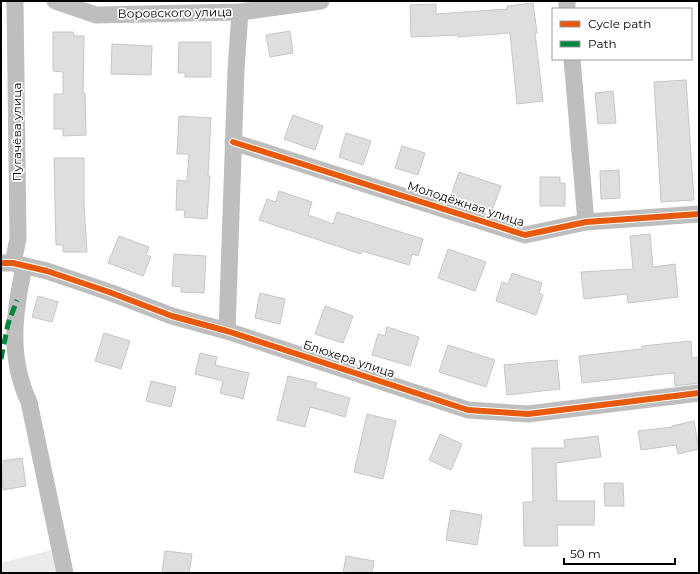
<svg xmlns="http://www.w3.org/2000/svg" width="700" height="574" font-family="Montserrat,sans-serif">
<rect width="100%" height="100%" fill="#fff"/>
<path fill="#ebebeb" d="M 52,550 L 57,573 L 1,573 L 1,563 Z"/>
<g fill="#dedede" stroke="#c6c6c6">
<path d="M 533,3 L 537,33 L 535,33 L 543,101 L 517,104 L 510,33 L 458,37 L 458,35 L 411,37 L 410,5 L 436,4 L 436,14 L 507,9 L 507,6 Z"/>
<path d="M 290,31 L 293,53 L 270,57 L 266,35 Z"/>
<path d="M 53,32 L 73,32 L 74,36 L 84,36 L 83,93 L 85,93 L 86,135 L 63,136 L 63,129 L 54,129 L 54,94 L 63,94 L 63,72 L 53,71 Z"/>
<path d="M 179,42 L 211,42 L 211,77 L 185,77 L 185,73 L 178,73 Z"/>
<path d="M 112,44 L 152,46 L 151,75 L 111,74 Z"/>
<path d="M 686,80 L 694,200 L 661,202 L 654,82 Z"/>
<path d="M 613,91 L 616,123 L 598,124 L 595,93 Z"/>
<path d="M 293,115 L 323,126 L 315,150 L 284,139 Z"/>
<path d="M 179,116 L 211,118 L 208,176 L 210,176 L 207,219 L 184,217 L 185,210 L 176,210 L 177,180 L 187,181 L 189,154 L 177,154 Z"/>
<path d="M 346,133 L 371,141 L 363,165 L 339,157 Z"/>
<path d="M 402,146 L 425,153 L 418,175 L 395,168 Z"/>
<path d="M 54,158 L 84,158 L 84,206 L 87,252 L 63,252 L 63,245 L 56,245 Z"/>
<path d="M 619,170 L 620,198 L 601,199 L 600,171 Z"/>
<path d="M 459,172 L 501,186 L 492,210 L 451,196 Z"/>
<path d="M 540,177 L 560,177 L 560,183 L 565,183 L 565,206 L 540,206 Z"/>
<path d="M 279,191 L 312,202 L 308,215 L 333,224 L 337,212 L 423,239 L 418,256 L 412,254 L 409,265 L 362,251 L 361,254 L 259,220 L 267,199 L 276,202 Z"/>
<path d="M 650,234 L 653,267 L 675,264 L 678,297 L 628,303 L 627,294 L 584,299 L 581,272 L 633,269 L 630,236 Z"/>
<path d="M 119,236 L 149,247 L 146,255 L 151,257 L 143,276 L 108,263 Z"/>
<path d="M 448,249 L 486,262 L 475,291 L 438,278 Z"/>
<path d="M 174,254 L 206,256 L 204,293 L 181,292 L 181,287 L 172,286 Z"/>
<path d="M 512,273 L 542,283 L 539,293 L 543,295 L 536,315 L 496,301 L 502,282 L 508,284 Z"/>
<path d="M 260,293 L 285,299 L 280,324 L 255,318 Z"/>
<path d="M 38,296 L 58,302 L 52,322 L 32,317 Z"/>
<path d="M 325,306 L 353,316 L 343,343 L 315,334 Z"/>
<path d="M 387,327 L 419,337 L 410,366 L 372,355 L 378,334 L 385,336 Z"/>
<path d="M 104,333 L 130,341 L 121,369 L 95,361 Z"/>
<path d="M 691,341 L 692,358 L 699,357 L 699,383 L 675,386 L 674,373 L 582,383 L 579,356 L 642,349 L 642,346 Z"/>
<path d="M 448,345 L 495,360 L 486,387 L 439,372 Z"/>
<path d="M 200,353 L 217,357 L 215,365 L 249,373 L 243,399 L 220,393 L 223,381 L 195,374 Z"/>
<path d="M 557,360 L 560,389 L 507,395 L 504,365 Z"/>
<path d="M 288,376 L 317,383 L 315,388 L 350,398 L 345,417 L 310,407 L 305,427 L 277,420 Z"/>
<path d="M 151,381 L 176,387 L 171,407 L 146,401 Z"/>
<path d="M 367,414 L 396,421 L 383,479 L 354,472 Z"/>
<path d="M 694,421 L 699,449 L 678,454 L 676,445 L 641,450 L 638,431 L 672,427 L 672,426 Z"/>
<path d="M 440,434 L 462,444 L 451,470 L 429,460 Z"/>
<path d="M 598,436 L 601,457 L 556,463 L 557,501 L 595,501 L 594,525 L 557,525 L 558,546 L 524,546 L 523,502 L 533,502 L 532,448 L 565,448 L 564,440 Z"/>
<path d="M 22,458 L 26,486 L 3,490 L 1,461 Z"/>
<path d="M 604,483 L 623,483 L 624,506 L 605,506 Z"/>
<path d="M 451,510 L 482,515 L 477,545 L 446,540 Z"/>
<path d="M 165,551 L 192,554 L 189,573 L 162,573 Z"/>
<path d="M 346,556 L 374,561 L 372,573 L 343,573 Z"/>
</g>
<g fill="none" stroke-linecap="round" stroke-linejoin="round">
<g stroke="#bebebe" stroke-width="17">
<path d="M 55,1 L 96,15 L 240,12 L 321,1"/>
<path d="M 567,1 L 567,9"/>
<path d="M 572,59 L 586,222"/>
<path d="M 233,142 L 525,235 L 586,222 L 699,214"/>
<path d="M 1,263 L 13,263 L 47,271 L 109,292 L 172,316 L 227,331 L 468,410 L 528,414 L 699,393"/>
<path d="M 13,263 L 18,239 L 15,1"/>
<path d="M 24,267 C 14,313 8,357 29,402 L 65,573"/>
<path d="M 227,331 L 236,70 L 240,12"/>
</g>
<path stroke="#00873e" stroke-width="5" stroke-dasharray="10 5" stroke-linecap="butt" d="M 1,359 L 8,324 L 17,300"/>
<g stroke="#fff" stroke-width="8">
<g id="cycleway">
<path d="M 233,142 L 525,235 L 586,222 L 699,214"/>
<path d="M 1,263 L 13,263 L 47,271 L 109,292 L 172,316 L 227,331 L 468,410 L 528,414 L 699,393"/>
</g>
</g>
<use href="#cycleway" stroke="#e8590c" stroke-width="6"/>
</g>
<g text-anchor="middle" stroke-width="3.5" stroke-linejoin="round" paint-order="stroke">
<g font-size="12" fill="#000" stroke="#fff">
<text transform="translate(175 13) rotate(-1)" y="4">Воровского улица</text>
<text transform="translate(17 132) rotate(-90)" y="4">Пугачёва улица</text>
<text transform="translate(466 204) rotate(18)" y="4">Молодёжная улица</text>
<text transform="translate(349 359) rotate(18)" y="4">Блюхера улица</text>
</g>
</g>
<rect width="700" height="574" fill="none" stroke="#000000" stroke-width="4"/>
<rect x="552" y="8" width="140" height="52" fill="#ffffff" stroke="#999999"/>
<rect x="560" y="21" width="20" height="6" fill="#e8590c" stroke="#999999"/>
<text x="588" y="28" font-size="12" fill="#000000">Cycle path</text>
<rect x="560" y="41" width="20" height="6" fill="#00873e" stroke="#999999"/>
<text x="588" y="48" font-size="12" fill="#000000">Path</text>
<path d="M564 558v6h111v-6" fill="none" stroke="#000000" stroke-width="2"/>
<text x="570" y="558" font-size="12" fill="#000000" stroke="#ffffff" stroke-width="3" paint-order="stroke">50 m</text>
</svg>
